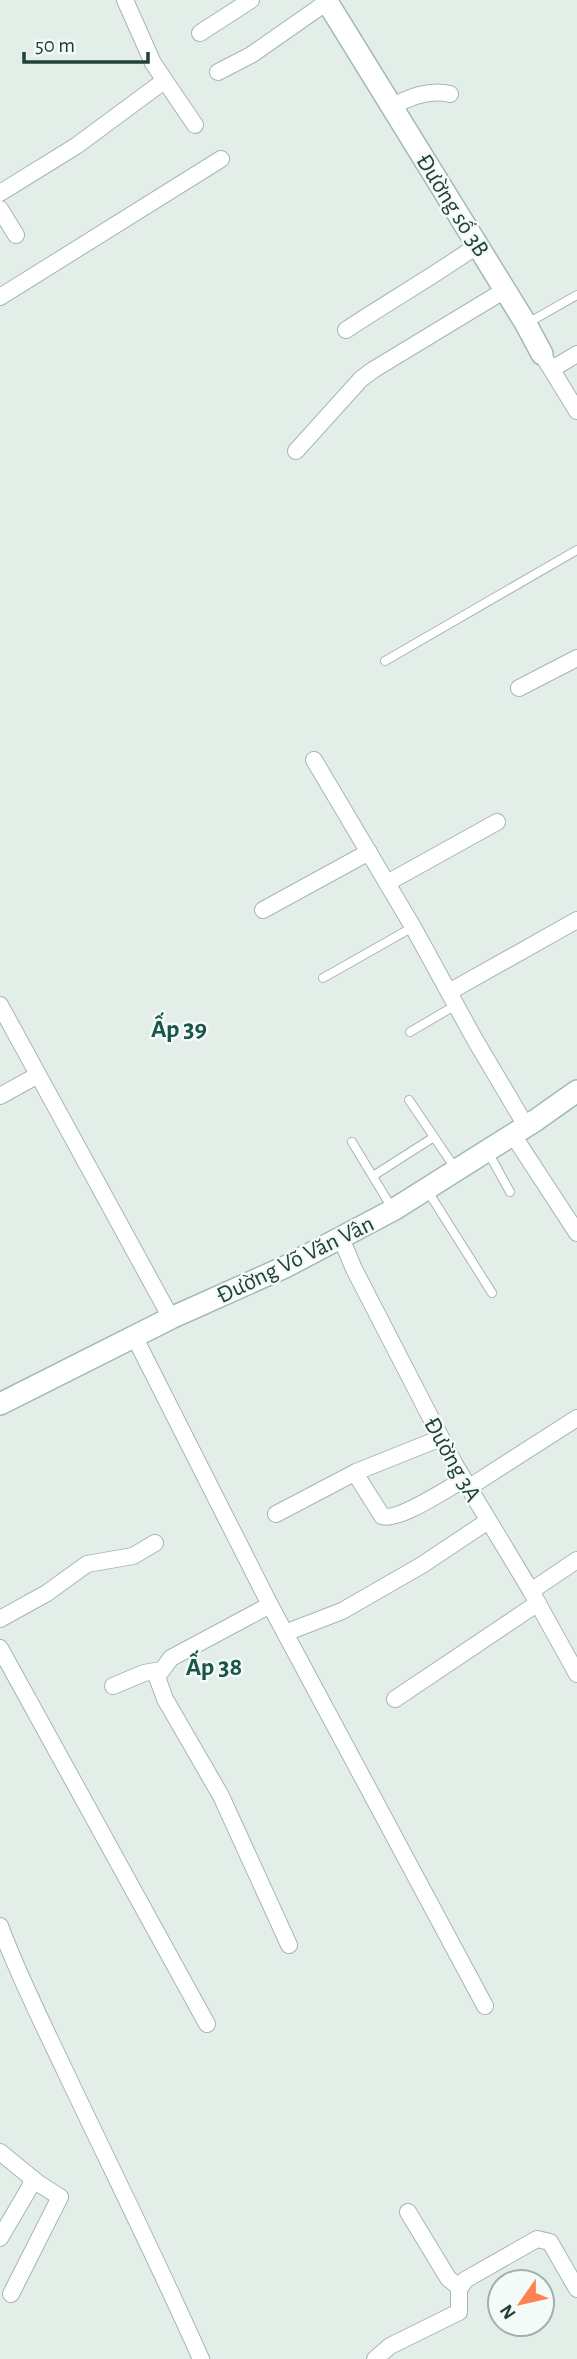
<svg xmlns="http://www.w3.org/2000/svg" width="577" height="2359" font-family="'Alegreya Sans',sans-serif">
<rect width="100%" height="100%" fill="#e3eee9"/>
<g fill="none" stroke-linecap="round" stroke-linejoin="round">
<g stroke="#a5b7b1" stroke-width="10">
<g id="lane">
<path d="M 526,324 L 577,295"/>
<path d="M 385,661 L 577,550"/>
<path d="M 323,978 L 413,927"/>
<path d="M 410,1032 L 456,1005"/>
<path d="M 409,1100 L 455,1168"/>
<path d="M 352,1142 L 392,1208"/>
<path d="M 488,1152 L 510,1192"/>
<path d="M 373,1176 L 434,1137"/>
<path d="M 427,1190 L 492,1293"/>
</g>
</g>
<g stroke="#a5b7b1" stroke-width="18">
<g id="street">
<path d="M 125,0 L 153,63 L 195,125"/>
<path d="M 200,33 L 251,0"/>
<path d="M 218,72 L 251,55 L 327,2"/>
<path d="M 392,106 C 411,97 429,89 450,94"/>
<path d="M 0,193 L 76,146 L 164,81"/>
<path d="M 0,209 L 16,235"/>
<path d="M 0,297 L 221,159"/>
<path d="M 346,330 C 390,301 435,275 478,245"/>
<path d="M 542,354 L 577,411"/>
<path d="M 552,369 L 577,354"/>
<path d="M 296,451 L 361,379 L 373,370 L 505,290"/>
<path d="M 519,688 L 577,658"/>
<path d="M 314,760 L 413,927 L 474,1038 L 526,1126"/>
<path d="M 387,883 L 497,822"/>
<path d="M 263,910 L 369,852"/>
<path d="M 449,992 L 577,920"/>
<path d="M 0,1005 L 171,1318"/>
<path d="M 0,1096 L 38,1075"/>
<path d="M 513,1135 L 577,1233"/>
<path d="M 341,1238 L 354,1269 L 454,1463 L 531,1591 L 577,1674"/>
<path d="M 134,1336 L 270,1605 L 485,2006"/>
<path d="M 355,1473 L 382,1516 C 398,1522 446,1489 463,1480"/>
<path d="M 468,1488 L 577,1418"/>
<path d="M 276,1514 L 356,1472 L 441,1438"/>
<path d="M 531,1591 L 577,1560"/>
<path d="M 270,1605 L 171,1658 L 157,1677 L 165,1699 L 221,1796 L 289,1945"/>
<path d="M 0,1619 L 47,1593 L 87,1564 L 133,1556 L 155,1543"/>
<path d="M 285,1633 L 342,1611 L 422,1565 L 488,1521"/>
<path d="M 0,1648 L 207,2024"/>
<path d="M 113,1686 L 144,1673 L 161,1670"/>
<path d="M 395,1699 L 538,1603"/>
<path d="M 0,1926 C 19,1977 43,2024 66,2073 C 111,2168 158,2262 201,2359"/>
<path d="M 0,2152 L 38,2183 L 60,2197 L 11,2294"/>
<path d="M 408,2212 L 448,2278 L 454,2283 L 461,2285"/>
<path d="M 0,2238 L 30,2187 L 32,2179"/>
<path d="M 375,2359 L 390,2346 L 459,2312 L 459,2290 L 465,2280 L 537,2239 L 550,2242 L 577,2289"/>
</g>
</g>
<g stroke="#a0bbb2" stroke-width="24">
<g id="secondary">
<path d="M 326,0 L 526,324 L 542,354"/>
<path d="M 0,1404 L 171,1318 L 285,1267 L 393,1210 L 536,1120 L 577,1091"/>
</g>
</g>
<use href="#lane" stroke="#fff" stroke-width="8"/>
<use href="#street" stroke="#fff" stroke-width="16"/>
<use href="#secondary" stroke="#fff" stroke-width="21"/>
</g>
<g text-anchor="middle" stroke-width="5" stroke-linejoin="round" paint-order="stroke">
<g font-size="24" fill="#214139" stroke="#f4faf7">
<text transform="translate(453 205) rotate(58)" y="8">Đường số 3B</text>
<text transform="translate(295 1259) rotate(-26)" y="8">Đường Võ Văn Vân</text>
<text transform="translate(453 1459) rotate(61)" y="8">Đường 3A</text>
</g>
<g font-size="26" font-weight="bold" fill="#1a5549" stroke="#f4faf7">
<text x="179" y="1037">Ấp 39</text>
<text x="214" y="1675">Ấp 38</text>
</g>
</g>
<g transform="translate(521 2303) rotate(236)"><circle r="33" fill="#f4faf7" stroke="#a0b0ab" stroke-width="2"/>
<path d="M0-5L12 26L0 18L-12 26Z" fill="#fe8151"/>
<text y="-10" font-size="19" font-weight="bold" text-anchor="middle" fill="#214139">N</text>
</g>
<path d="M24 52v10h124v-10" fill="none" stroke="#214139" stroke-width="3.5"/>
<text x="35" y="52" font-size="21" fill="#214139" stroke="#f4faf7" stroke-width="5" paint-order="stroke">50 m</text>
</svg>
